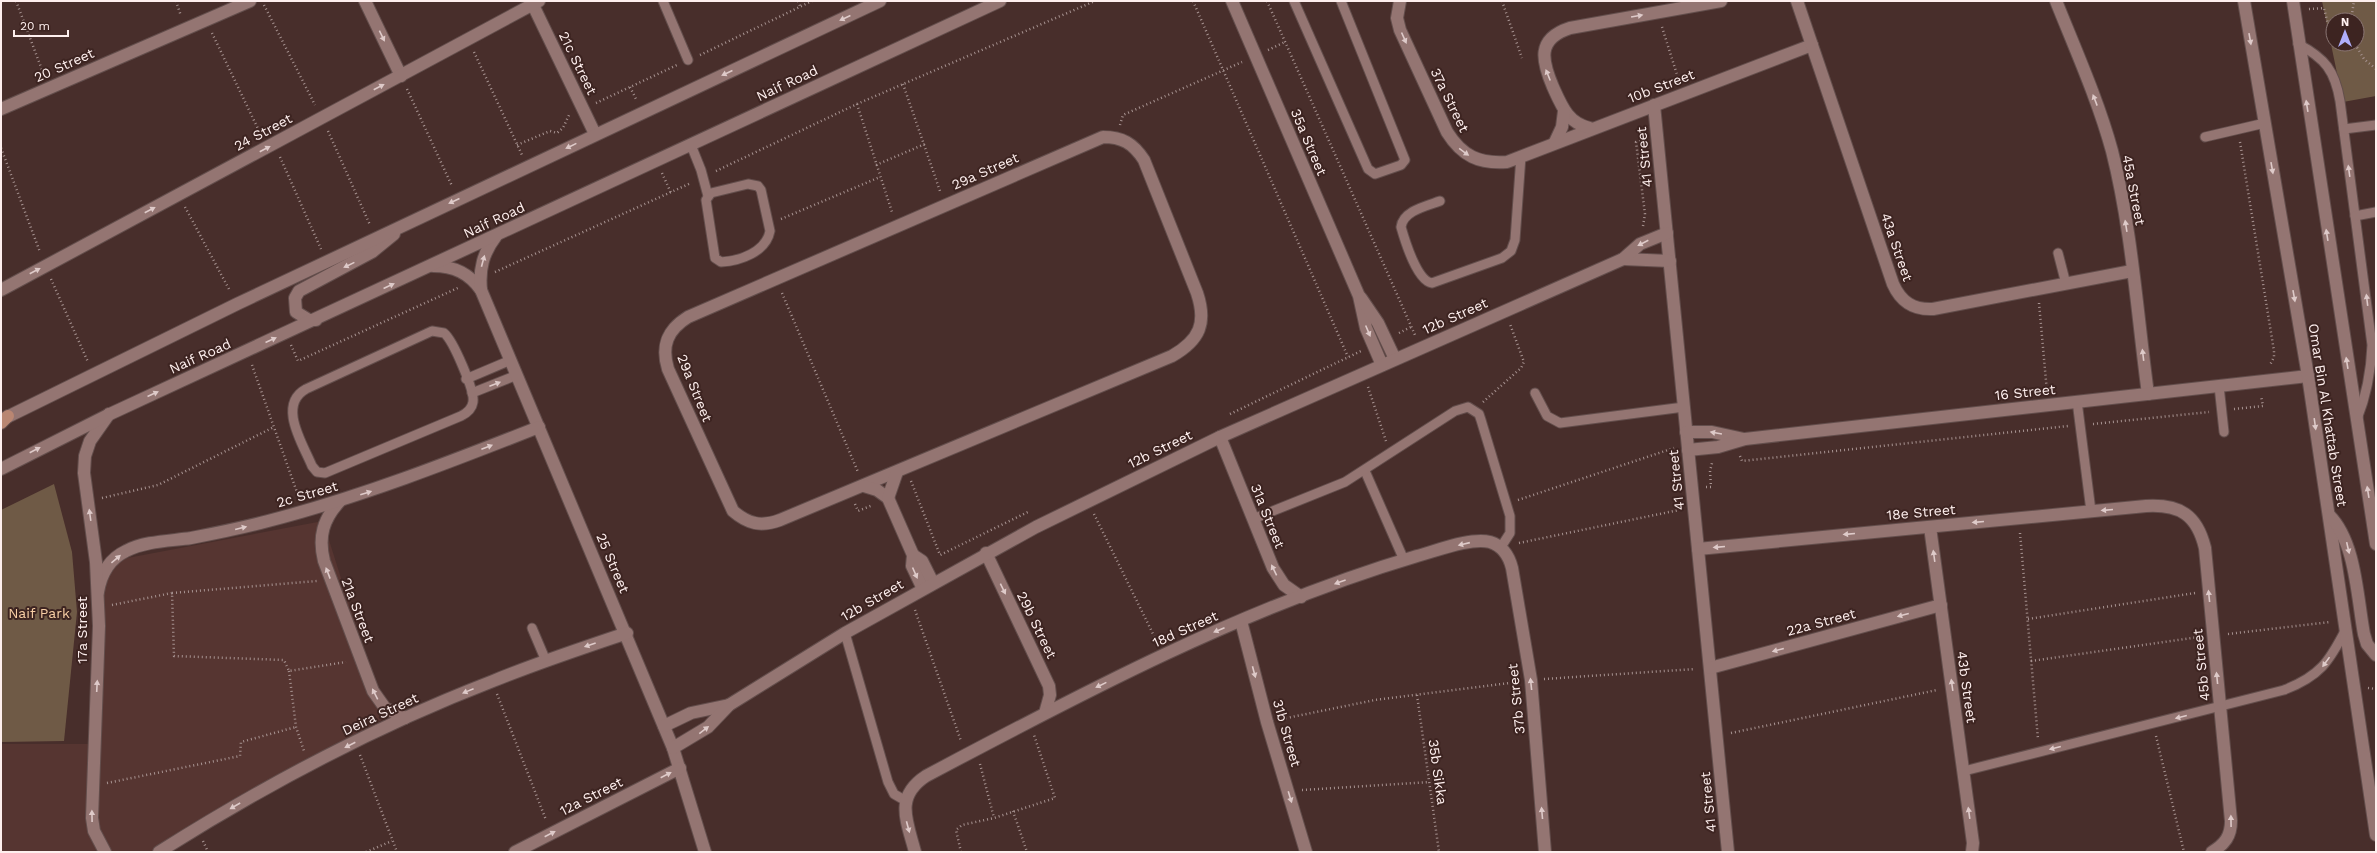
<svg xmlns="http://www.w3.org/2000/svg" width="2377" height="853" font-family="'Work Sans',sans-serif">
<rect width="100%" height="100%" fill="#482e2b"/>
<path fill="#563531" d="M 323,521 L 385,718 L 156,852 L 1,852 L 1,744 L 89,744 L 101,563 Z"/>
<g fill="#6f5a46" fill-rule="evenodd">
<path d="M 2322,1 L 2376,1 L 2376,96 L 2343,102 ZM 2333,20 L 2357,20 L 2357,44 L 2333,44 Z"/>
<path d="M 54,484 L 72,552 L 77,612 L 64,741 L 1,742 L 1,510 Z"/>
</g>
<g fill="none" stroke-linecap="round" stroke-linejoin="round">
<g stroke="#634e4c" stroke-width="11">
<g id="lane">
<path d="M 663,1 L 688,60"/>
<path d="M 1294,1 L 1368,169 L 1375,174 L 1401,165 L 1405,160 L 1341,1"/>
<path d="M 2298,44 C 2325,58 2335,71 2340,101 L 2372,345 C 2371,372 2367,394 2357,419"/>
<path d="M 2344,129 L 2376,125"/>
<path d="M 2205,137 L 2265,123"/>
<path d="M 691,145 L 701,170 L 708,196"/>
<path d="M 748,184 L 758,186 L 761,190 L 770,231 C 766,252 740,261 721,262 L 715,258 L 706,200 L 711,193 Z"/>
<path d="M 1440,201 C 1426,206 1403,211 1401,227 C 1405,241 1417,281 1432,283 L 1502,258 L 1511,251 L 1515,240 L 1521,156"/>
<path d="M 2355,216 L 2376,212"/>
<path d="M 2058,253 L 2066,284"/>
<path d="M 432,331 L 444,333 C 453,340 475,391 473,402 C 472,409 467,413 461,416 L 325,473 L 317,472 L 312,466 C 303,444 277,405 306,389 Z"/>
<path d="M 466,379 L 511,360"/>
<path d="M 2219,386 L 2224,432"/>
<path d="M 472,393 L 517,375"/>
<path d="M 1535,393 L 1547,416 L 1560,423 L 1684,407"/>
<path d="M 2077,401 L 2091,511"/>
<path d="M 1365,471 L 1404,560"/>
<path d="M 1253,519 L 1345,482 L 1455,411 L 1468,407 L 1479,414 L 1481,420 L 1510,516 L 1510,533 L 1501,547"/>
<path d="M 532,628 L 546,661"/>
<path d="M 845,633 L 888,782 L 894,794 L 906,801"/>
<path d="M 1964,771 L 2284,690 C 2320,676 2329,662 2346,629"/>
</g>
</g>
<g stroke="#634e4c" stroke-width="14">
<g id="street">
<path d="M 365,1 L 401,76"/>
<path d="M 1232,1 L 1359,296 L 1366,328 L 1382,365"/>
<path d="M 1400,1 L 1397,18 L 1400,30 L 1447,132 C 1462,156 1479,164 1507,162 L 1812,45"/>
<path d="M 1797,1 L 1893,284 C 1901,302 1913,310 1933,309 L 2132,271"/>
<path d="M 2056,1 C 2076,51 2098,100 2112,151 C 2132,230 2137,313 2148,394"/>
<path d="M 533,5 L 595,134"/>
<path d="M 1654,105 L 1728,852"/>
<path d="M 1,109 L 250,1"/>
<path d="M 1590,128 C 1568,123 1562,107 1553,87 C 1542,61 1536,39 1570,28 L 1721,1"/>
<path d="M 1103,137 C 1122,137 1133,143 1144,160 L 1197,293 C 1207,323 1200,340 1172,356 L 780,520 C 761,527 748,524 733,511 L 668,369 C 661,346 667,330 688,317 Z"/>
<path d="M 1555,142 L 1562,127 L 1564,111"/>
<path d="M 1623,259 L 1670,261"/>
<path d="M 433,266 C 454,266 469,273 481,290 L 673,748 L 705,852"/>
<path d="M 1,290 L 539,1"/>
<path d="M 481,290 C 479,269 483,253 496,236"/>
<path d="M 1361,298 L 1378,323 L 1395,359"/>
<path d="M 1686,432 L 1712,432 L 1744,439"/>
<path d="M 1220,437 L 1273,568 L 1284,585 L 1301,597"/>
<path d="M 1688,450 L 1718,447 L 1745,439 L 2308,376"/>
<path d="M 864,486 L 877,490 L 888,498 L 913,555 L 912,566 L 923,589"/>
<path d="M 888,498 L 897,472"/>
<path d="M 340,501 C 323,519 318,537 324,561 L 373,691 L 385,708 L 405,718"/>
<path d="M 1930,527 L 1973,843 L 1972,852"/>
<path d="M 1698,549 L 2146,506 C 2180,504 2197,515 2205,548 L 2231,821 C 2231,836 2225,844 2212,852"/>
<path d="M 986,553 L 1049,686 L 1050,695 L 1045,713"/>
<path d="M 913,555 L 922,561 L 933,583"/>
<path d="M 98,592 C 101,574 109,559 126,551 C 145,541 170,541 191,538 C 217,533 242,528 268,521 C 361,497 450,462 539,427"/>
<path d="M 1241,621 L 1267,722 L 1306,852"/>
<path d="M 1710,668 L 1941,605"/>
<path d="M 664,726 L 691,713 L 729,705"/>
<path d="M 673,748 L 708,727 L 729,705 L 845,633 L 1036,527 L 1220,437 L 1623,259 L 1640,244 L 1667,233"/>
<path d="M 105,852 L 94,831 L 92,818 L 99,626 L 96,562 L 84,473 L 85,456 L 90,441 L 109,414"/>
<path d="M 159,852 C 265,785 376,726 493,681 C 537,663 582,648 627,633"/>
<path d="M 515,852 L 680,768"/>
<path d="M 915,852 C 907,821 894,797 926,776 C 1084,692 1245,607 1417,556 C 1436,551 1471,537 1490,542 C 1503,546 1509,556 1512,568 L 1531,680 L 1545,852"/>
</g>
</g>
<g stroke="#634e4c" stroke-width="14">
<g id="secondary">
<path d="M 2244,1 L 2308,376 L 2376,835"/>
<path d="M 2293,1 L 2376,544"/>
<path d="M 316,320 L 309,320 L 296,312 L 295,298 L 299,291 L 372,252 L 394,234"/>
<path d="M 1,420 L 237,304 L 880,1"/>
<path d="M 1,469 L 110,414 L 1000,1"/>
<path d="M 2329,515 C 2356,542 2357,597 2364,634 L 2367,644 L 2376,655"/>
</g>
</g>
<g stroke="#634e4c" stroke-width="14">
<path id="primary" d="M 1,423 L 8,416"/>
</g>
<g stroke="#a79391" stroke-width="2.5" stroke-dasharray="1 3" stroke-linecap="butt">
<path d="M 16,1 L 44,75"/>
<path d="M 176,1 L 181,16"/>
<path d="M 798,1 L 800,6"/>
<path d="M 1193,1 L 1348,357"/>
<path d="M 1267,1 L 1415,335"/>
<path d="M 1502,1 L 1522,58"/>
<path d="M 264,5 L 315,105"/>
<path d="M 2309,9 L 2324,8 L 2330,33 L 2333,32"/>
<path d="M 2351,20 L 2354,1"/>
<path d="M 1662,27 L 1679,81"/>
<path d="M 212,33 L 261,135"/>
<path d="M 2355,44 L 2364,59 L 2376,69"/>
<path d="M 1268,50 L 1285,42"/>
<path d="M 474,52 L 522,155"/>
<path d="M 700,55 L 812,1"/>
<path d="M 903,84 L 940,191"/>
<path d="M 630,87 L 636,99"/>
<path d="M 407,89 L 452,186"/>
<path d="M 596,103 L 677,65"/>
<path d="M 857,104 L 892,212"/>
<path d="M 1120,125 L 1123,115 L 1242,62"/>
<path d="M 328,131 L 370,225"/>
<path d="M 2240,142 L 2274,351 L 2274,357 L 2270,365"/>
<path d="M 517,145 L 550,131 L 557,133 L 563,128 L 569,115"/>
<path d="M 1,148 L 40,252"/>
<path d="M 280,157 L 321,249"/>
<path d="M 876,165 L 925,144"/>
<path d="M 716,171 L 857,104 L 1095,1"/>
<path d="M 662,173 L 671,193"/>
<path d="M 185,207 L 230,291"/>
<path d="M 781,219 L 880,177"/>
<path d="M 1643,226 L 1645,214 L 1636,142 L 1643,140"/>
<path d="M 495,272 L 691,183"/>
<path d="M 51,279 L 88,362"/>
<path d="M 782,293 L 858,472"/>
<path d="M 2039,303 L 2047,392"/>
<path d="M 1399,333 L 1411,327"/>
<path d="M 291,345 L 298,361 L 460,287"/>
<path d="M 252,365 L 299,498"/>
<path d="M 1368,387 L 1386,441"/>
<path d="M 1483,402 L 1521,368 L 1524,362 L 1510,324"/>
<path d="M 2234,409 L 2263,406 L 2261,396"/>
<path d="M 1230,414 L 1361,351"/>
<path d="M 2093,424 L 2209,412"/>
<path d="M 1740,456 L 1742,461 L 2068,426"/>
<path d="M 911,481 L 940,555 L 1030,511"/>
<path d="M 1706,487 L 1711,487 L 1710,471 L 1712,463"/>
<path d="M 102,498 L 158,485 L 274,427"/>
<path d="M 1518,500 L 1674,448"/>
<path d="M 855,504 L 858,511 L 873,505"/>
<path d="M 1094,514 L 1157,642"/>
<path d="M 2020,533 L 2038,739"/>
<path d="M 1519,543 L 1679,510"/>
<path d="M 172,593 L 317,581"/>
<path d="M 112,605 L 172,593 L 174,656 L 284,660 L 289,671 L 346,662"/>
<path d="M 915,610 L 961,741"/>
<path d="M 2028,619 L 2195,593"/>
<path d="M 2228,634 L 2330,622"/>
<path d="M 2031,661 L 2199,637"/>
<path d="M 289,671 L 296,727 L 304,751"/>
<path d="M 1544,679 L 1695,669"/>
<path d="M 2368,688 L 2376,689"/>
<path d="M 497,694 L 546,820"/>
<path d="M 1417,695 L 1439,852"/>
<path d="M 1282,719 L 1375,700 L 1517,682"/>
<path d="M 1731,733 L 1937,690"/>
<path d="M 2156,736 L 2184,852"/>
<path d="M 360,755 L 397,852"/>
<path d="M 980,764 L 994,818"/>
<path d="M 107,783 L 240,756 L 241,742 L 296,727"/>
<path d="M 1302,790 L 1429,782"/>
<path d="M 1013,811 L 1027,852"/>
<path d="M 203,841 L 208,852"/>
<path d="M 366,852 L 392,841"/>
<path d="M 961,852 L 956,830 L 962,825 L 994,818 L 1055,798 L 1034,735"/>
</g>
<use href="#lane" stroke="#947572" stroke-width="9"/>
<use href="#street" stroke="#947572" stroke-width="12"/>
<use href="#secondary" stroke="#947572" stroke-width="12"/>
<use href="#primary" stroke="#b98672" stroke-width="12"/>
</g>
<defs><path id="oneway-solid" d="M-6-.8H1V-3.2L6.5 0L1 3.2V.8H-6Z"/></defs>
<g fill="#decac9">
<use href="#oneway-solid" transform="translate(1637 16) rotate(-10)"/>
<use href="#oneway-solid" transform="translate(845 18) rotate(155)"/>
<use href="#oneway-solid" transform="translate(382 36) rotate(64)"/>
<use href="#oneway-solid" transform="translate(1404 38) rotate(66)"/>
<use href="#oneway-solid" transform="translate(2250 39) rotate(80)"/>
<use href="#oneway-solid" transform="translate(727 73) rotate(155)"/>
<use href="#oneway-solid" transform="translate(1548 75) rotate(-112)"/>
<use href="#oneway-solid" transform="translate(379 87) rotate(-28)"/>
<use href="#oneway-solid" transform="translate(2095 100) rotate(-111)"/>
<use href="#oneway-solid" transform="translate(2307 106) rotate(-99)"/>
<use href="#oneway-solid" transform="translate(571 146) rotate(154)"/>
<use href="#oneway-solid" transform="translate(265 149) rotate(-28)"/>
<use href="#oneway-solid" transform="translate(1464 152) rotate(36)"/>
<use href="#oneway-solid" transform="translate(2272 168) rotate(80)"/>
<use href="#oneway-solid" transform="translate(2349 171) rotate(-98)"/>
<use href="#oneway-solid" transform="translate(454 201) rotate(155)"/>
<use href="#oneway-solid" transform="translate(150 210) rotate(-28)"/>
<use href="#oneway-solid" transform="translate(2126 226) rotate(-99)"/>
<use href="#oneway-solid" transform="translate(2327 235) rotate(-99)"/>
<use href="#oneway-solid" transform="translate(1643 243) rotate(153)"/>
<use href="#oneway-solid" transform="translate(483 261) rotate(-75)"/>
<use href="#oneway-solid" transform="translate(349 265) rotate(154)"/>
<use href="#oneway-solid" transform="translate(35 271) rotate(-28)"/>
<use href="#oneway-solid" transform="translate(389 286) rotate(-25)"/>
<use href="#oneway-solid" transform="translate(2294 296) rotate(80)"/>
<use href="#oneway-solid" transform="translate(2367 300) rotate(-97)"/>
<use href="#oneway-solid" transform="translate(1368 331) rotate(67)"/>
<use href="#oneway-solid" transform="translate(271 340) rotate(-24)"/>
<use href="#oneway-solid" transform="translate(2143 355) rotate(-97)"/>
<use href="#oneway-solid" transform="translate(2347 363) rotate(-99)"/>
<use href="#oneway-solid" transform="translate(495 384) rotate(-21)"/>
<use href="#oneway-solid" transform="translate(153 394) rotate(-24)"/>
<use href="#oneway-solid" transform="translate(2315 424) rotate(82)"/>
<use href="#oneway-solid" transform="translate(1716 433) rotate(-170)"/>
<use href="#oneway-solid" transform="translate(487 447) rotate(-21)"/>
<use href="#oneway-solid" transform="translate(35 450) rotate(-27)"/>
<use href="#oneway-solid" transform="translate(2368 492) rotate(-99)"/>
<use href="#oneway-solid" transform="translate(366 493) rotate(-17)"/>
<use href="#oneway-solid" transform="translate(2107 510) rotate(175)"/>
<use href="#oneway-solid" transform="translate(90 515) rotate(-98)"/>
<use href="#oneway-solid" transform="translate(1978 522) rotate(175)"/>
<use href="#oneway-solid" transform="translate(241 528) rotate(-14)"/>
<use href="#oneway-solid" transform="translate(1849 534) rotate(175)"/>
<use href="#oneway-solid" transform="translate(1464 544) rotate(167)"/>
<use href="#oneway-solid" transform="translate(1719 547) rotate(175)"/>
<use href="#oneway-solid" transform="translate(2348 548) rotate(77)"/>
<use href="#oneway-solid" transform="translate(1934 556) rotate(-98)"/>
<use href="#oneway-solid" transform="translate(116 559) rotate(-40)"/>
<use href="#oneway-solid" transform="translate(1274 570) rotate(-116)"/>
<use href="#oneway-solid" transform="translate(328 573) rotate(-111)"/>
<use href="#oneway-solid" transform="translate(915 573) rotate(66)"/>
<use href="#oneway-solid" transform="translate(1340 582) rotate(160)"/>
<use href="#oneway-solid" transform="translate(1003 589) rotate(64)"/>
<use href="#oneway-solid" transform="translate(2209 596) rotate(-96)"/>
<use href="#oneway-solid" transform="translate(1903 615) rotate(165)"/>
<use href="#oneway-solid" transform="translate(1219 630) rotate(157)"/>
<use href="#oneway-solid" transform="translate(590 645) rotate(161)"/>
<use href="#oneway-solid" transform="translate(1778 650) rotate(165)"/>
<use href="#oneway-solid" transform="translate(2326 662) rotate(126)"/>
<use href="#oneway-solid" transform="translate(1254 672) rotate(75)"/>
<use href="#oneway-solid" transform="translate(2217 678) rotate(-96)"/>
<use href="#oneway-solid" transform="translate(1531 684) rotate(-96)"/>
<use href="#oneway-solid" transform="translate(1101 685) rotate(154)"/>
<use href="#oneway-solid" transform="translate(1952 685) rotate(-98)"/>
<use href="#oneway-solid" transform="translate(97 686) rotate(-87)"/>
<use href="#oneway-solid" transform="translate(468 691) rotate(158)"/>
<use href="#oneway-solid" transform="translate(375 694) rotate(-117)"/>
<use href="#oneway-solid" transform="translate(2181 717) rotate(166)"/>
<use href="#oneway-solid" transform="translate(704 730) rotate(-38)"/>
<use href="#oneway-solid" transform="translate(350 745) rotate(153)"/>
<use href="#oneway-solid" transform="translate(2055 748) rotate(166)"/>
<use href="#oneway-solid" transform="translate(666 775) rotate(-27)"/>
<use href="#oneway-solid" transform="translate(1290 797) rotate(73)"/>
<use href="#oneway-solid" transform="translate(235 806) rotate(150)"/>
<use href="#oneway-solid" transform="translate(1542 813) rotate(-95)"/>
<use href="#oneway-solid" transform="translate(1969 813) rotate(-98)"/>
<use href="#oneway-solid" transform="translate(92 816) rotate(-91)"/>
<use href="#oneway-solid" transform="translate(2231 821) rotate(-91)"/>
<use href="#oneway-solid" transform="translate(908 827) rotate(75)"/>
<use href="#oneway-solid" transform="translate(550 834) rotate(-27)"/>
</g>
<g text-anchor="middle" stroke-width="4" stroke-linejoin="round" paint-order="stroke">
<g font-size="14" fill="#feefee" stroke="#3d2421">
<text transform="translate(578 63) rotate(64)" y="5">21c Street</text>
<text transform="translate(64 65) rotate(-24)" y="5">20 Street</text>
<text transform="translate(787 83) rotate(-25)" y="5">Naif Road</text>
<text transform="translate(1661 86) rotate(-21)" y="5">10b Street</text>
<text transform="translate(1450 100) rotate(64)" y="5">37a Street</text>
<text transform="translate(263 132) rotate(-28)" y="5">24 Street</text>
<text transform="translate(1309 142) rotate(67)" y="5">35a Street</text>
<text transform="translate(1644 157) rotate(-96)" y="5">41 Street</text>
<text transform="translate(985 171) rotate(-24)" y="5">29a Street</text>
<text transform="translate(2134 190) rotate(79)" y="5">45a Street</text>
<text transform="translate(494 220) rotate(-25)" y="5">Naif Road</text>
<text transform="translate(1897 247) rotate(71)" y="5">43a Street</text>
<text transform="translate(1455 316) rotate(-24)" y="5">12b Street</text>
<text transform="translate(200 356) rotate(-24)" y="5">Naif Road</text>
<text transform="translate(695 388) rotate(68)" y="5">29a Street</text>
<text transform="translate(2025 392) rotate(-6)" y="5">16 Street</text>
<text transform="translate(2328 415) rotate(81)" y="5">Omar Bin Al Khattab Street</text>
<text transform="translate(1160 449) rotate(-26)" y="5">12b Street</text>
<text transform="translate(1676 480) rotate(-96)" y="5">41 Street</text>
<text transform="translate(307 494) rotate(-16)" y="5">2c Street</text>
<text transform="translate(1921 512) rotate(-5)" y="5">18e Street</text>
<text transform="translate(1268 516) rotate(68)" y="5">31a Street</text>
<text transform="translate(613 563) rotate(67)" y="5">25 Street</text>
<text transform="translate(872 600) rotate(-30)" y="5">12b Street</text>
<text transform="translate(358 610) rotate(69)" y="5">21a Street</text>
<text transform="translate(1821 622) rotate(-15)" y="5">22a Street</text>
<text transform="translate(1037 625) rotate(64)" y="5">29b Street</text>
<text transform="translate(1185 629) rotate(-24)" y="5">18d Street</text>
<text transform="translate(82 630) rotate(-90)" y="5">17a Street</text>
<text transform="translate(2201 665) rotate(-96)" y="5">45b Street</text>
<text transform="translate(1967 687) rotate(82)" y="5">43b Street</text>
<text transform="translate(1516 699) rotate(-96)" y="5">37b Street</text>
<text transform="translate(380 714) rotate(-25)" y="5">Deira Street</text>
<text transform="translate(1287 733) rotate(74)" y="5">31b Street</text>
<text transform="translate(1438 772) rotate(82)" y="5">35b Sikka</text>
<text transform="translate(591 796) rotate(-27)" y="5">12a Street</text>
<text transform="translate(1708 802) rotate(-96)" y="5">41 Street</text>
</g>
<g font-size="14" fill="#f8cea5" stroke="#3d2421">
<text x="39" y="618">Naif Park</text>
</g>
</g>
<rect width="2377" height="853" fill="none" stroke="#feefee" stroke-width="4"/>
<g transform="translate(2345 32)"><circle r="19" fill="#3d2421" stroke="#8a7573"/>
<path d="M0-3L7 15L0 10L-7 15Z" fill="#afaefa"/>
<text y="-6" font-size="11" font-weight="bold" text-anchor="middle" fill="#feefee">N</text>
</g>
<path d="M14 30v6h54v-6" fill="none" stroke="#feefee" stroke-width="2"/>
<text x="20" y="30" font-size="12" fill="#feefee" stroke="#3d2421" stroke-width="3" paint-order="stroke">20 m</text>
</svg>
